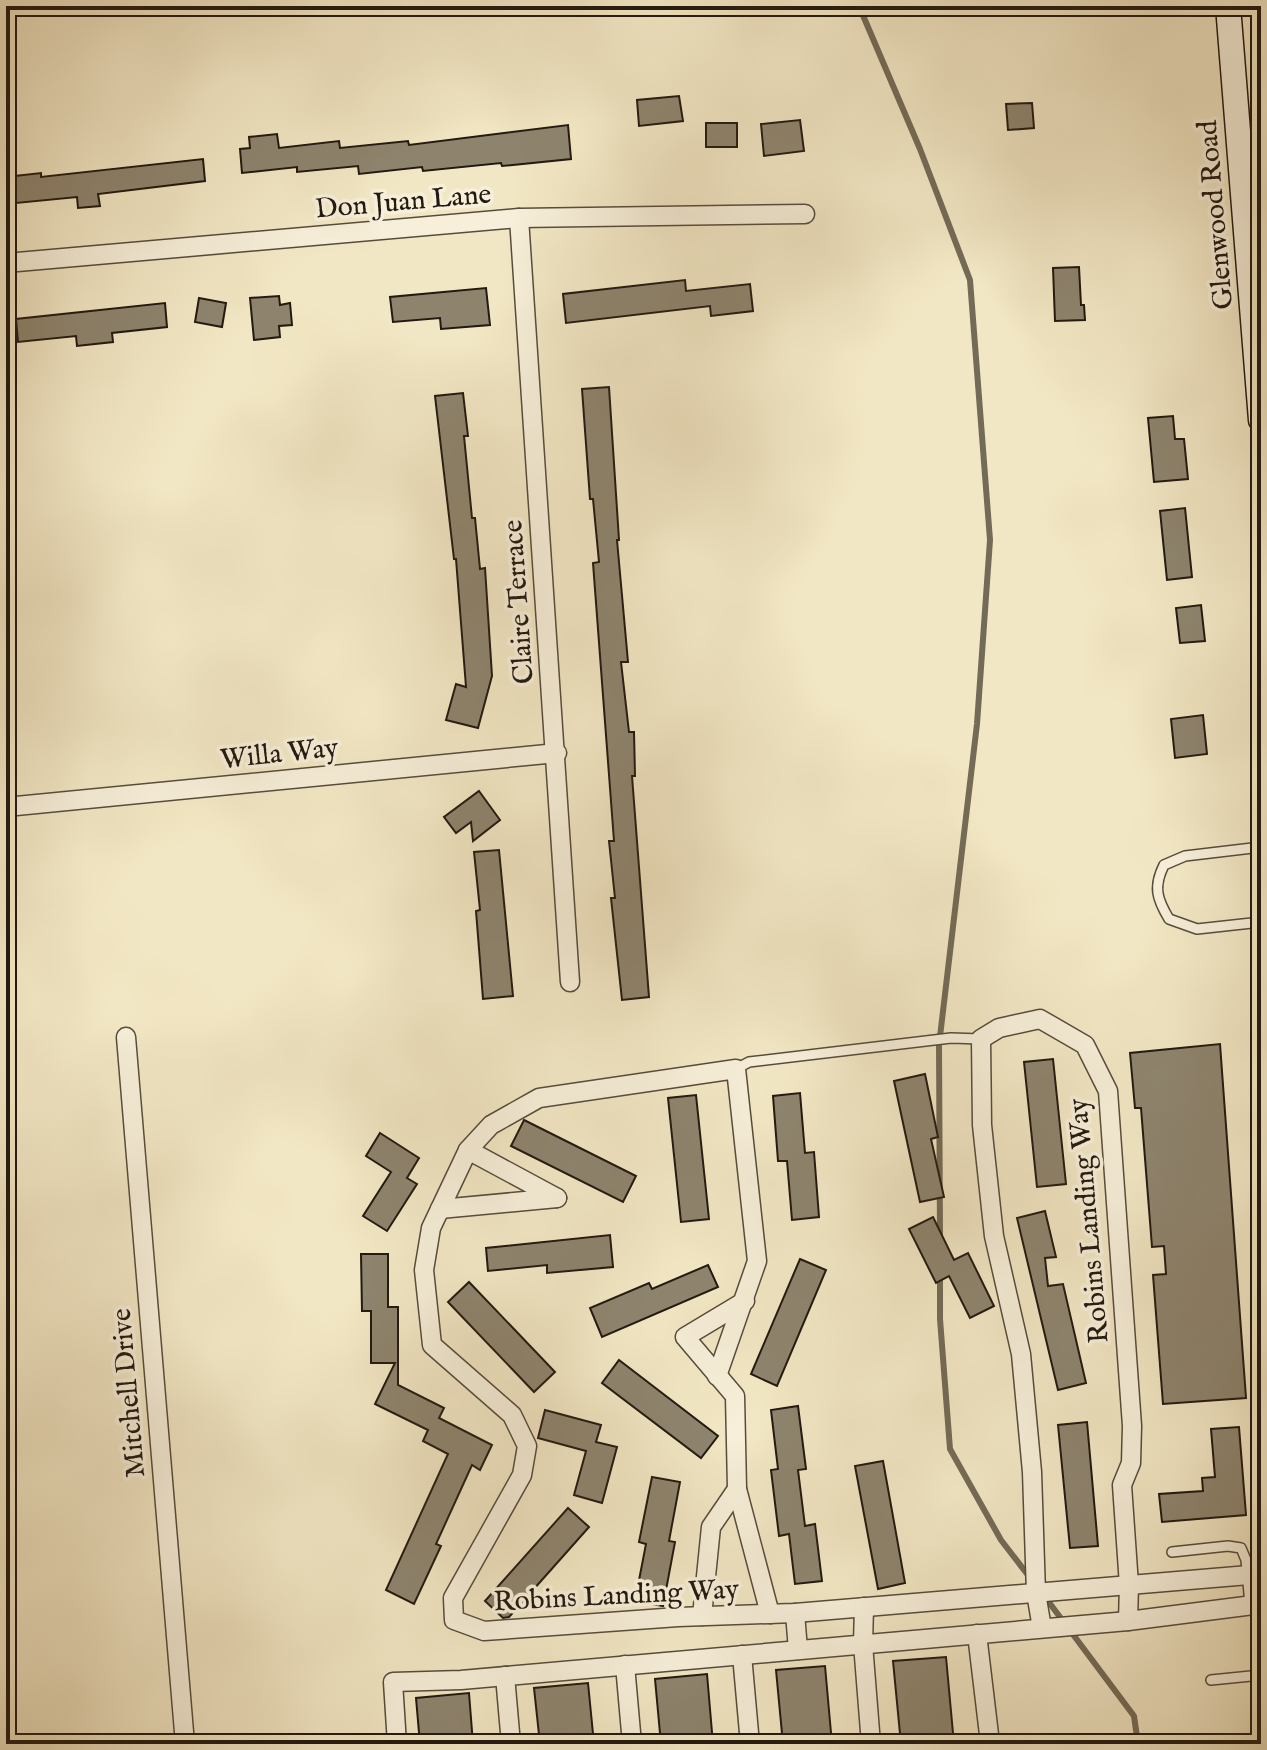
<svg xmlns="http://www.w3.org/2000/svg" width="1267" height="1750" font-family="'IM FELL English',serif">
<rect width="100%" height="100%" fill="#f2e7c4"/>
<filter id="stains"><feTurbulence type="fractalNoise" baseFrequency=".0025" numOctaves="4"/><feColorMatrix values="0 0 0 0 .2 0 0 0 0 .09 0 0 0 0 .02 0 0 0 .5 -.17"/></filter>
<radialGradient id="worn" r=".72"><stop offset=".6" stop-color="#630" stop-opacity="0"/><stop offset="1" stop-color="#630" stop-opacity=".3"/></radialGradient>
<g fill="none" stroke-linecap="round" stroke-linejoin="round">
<g stroke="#746b57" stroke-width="6">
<path d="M 859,6 L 920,149 L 970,280 L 990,540 L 977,724 L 939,1045 L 940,1235"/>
<path d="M 940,1274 L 940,1319 L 950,1449 L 1001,1540 L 1031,1579"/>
<path d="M 1045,1597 L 1134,1716 L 1138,1744"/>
</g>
</g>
<g fill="#8e846e" stroke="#221910" stroke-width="2">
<path d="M 679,96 L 683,121 L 639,126 L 637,100 Z"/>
<path d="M 1032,103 L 1034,128 L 1008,130 L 1006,104 Z"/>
<path d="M 800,120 L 804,151 L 764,156 L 761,124 Z"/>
<rect x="706" y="123" width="31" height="24"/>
<path d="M 568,125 L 571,159 L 502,166 L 501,163 L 423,171 L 422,167 L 359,174 L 358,166 L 297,172 L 297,167 L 242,173 L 240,149 L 250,148 L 249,137 L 277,134 L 279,148 L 339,141 L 340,148 L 408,141 L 409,145 Z"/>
<path d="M 203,159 L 205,181 L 98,194 L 100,206 L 78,208 L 77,197 L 6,204 L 6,177 L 41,173 L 41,177 Z"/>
<path d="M 1079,267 L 1081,305 L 1084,305 L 1085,320 L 1055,321 L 1053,268 Z"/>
<path d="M 685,280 L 686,291 L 750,284 L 753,311 L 711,316 L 710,306 L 566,323 L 563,294 Z"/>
<path d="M 486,288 L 490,325 L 441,329 L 440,318 L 393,322 L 390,297 Z"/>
<path d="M 279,296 L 280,305 L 290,303 L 292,325 L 279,326 L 280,337 L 254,340 L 250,298 Z"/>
<path d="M 199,298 L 226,303 L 222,327 L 195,322 Z"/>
<path d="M 165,303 L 167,327 L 112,333 L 113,342 L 77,346 L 76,336 L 18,342 L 16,319 Z"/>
<path d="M 609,387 L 619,540 L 617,540 L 628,662 L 621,662 L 629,732 L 634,732 L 635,776 L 632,776 L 649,997 L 622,1000 L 611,898 L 615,898 L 609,841 L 614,841 L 593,563 L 599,562 L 593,499 L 590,499 L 582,389 Z"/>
<path d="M 463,393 L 468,436 L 464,436 L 472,518 L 475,518 L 480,569 L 485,568 L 492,676 L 478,728 L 446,720 L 456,684 L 466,687 L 456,559 L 454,559 L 435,396 Z"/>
<path d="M 1173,416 L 1175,439 L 1184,439 L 1188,479 L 1154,482 L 1148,418 Z"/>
<path d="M 1185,508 L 1192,577 L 1167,580 L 1160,511 Z"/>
<path d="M 1201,605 L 1205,641 L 1180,643 L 1176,608 Z"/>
<path d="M 1203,715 L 1207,754 L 1175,758 L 1171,719 Z"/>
<path d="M 479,791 L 500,820 L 473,841 L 471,822 L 456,833 L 444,817 Z"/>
<path d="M 499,850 L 513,996 L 483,999 L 476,911 L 480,910 L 474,852 Z"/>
<path d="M 1220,1044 L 1246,1398 L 1163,1404 L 1153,1275 L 1166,1274 L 1164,1246 L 1152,1247 L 1141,1108 L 1135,1108 L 1130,1053 Z"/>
<path d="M 1053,1059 L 1066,1184 L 1037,1187 L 1024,1062 Z"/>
<path d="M 925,1074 L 938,1137 L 931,1139 L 944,1197 L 920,1202 L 894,1081 Z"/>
<path d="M 800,1093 L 805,1153 L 814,1152 L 819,1217 L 792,1220 L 787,1161 L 778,1161 L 773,1096 Z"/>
<path d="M 696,1095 L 709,1219 L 681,1222 L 668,1098 Z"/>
<path d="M 524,1120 L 636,1176 L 623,1202 L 511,1146 Z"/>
<path d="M 380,1133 L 419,1158 L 407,1178 L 417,1184 L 387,1231 L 363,1216 L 391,1172 L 366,1156 Z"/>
<path d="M 1045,1211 L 1056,1257 L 1045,1258 L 1048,1286 L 1063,1284 L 1086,1383 L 1058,1390 L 1017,1218 Z"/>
<path d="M 933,1217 L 954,1260 L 968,1253 L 994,1306 L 970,1318 L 949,1276 L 936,1283 L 909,1229 Z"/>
<path d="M 610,1235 L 613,1267 L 547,1273 L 547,1265 L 488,1271 L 486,1248 Z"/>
<path d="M 361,1254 L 388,1254 L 388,1307 L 398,1307 L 398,1385 L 444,1408 L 439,1418 L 492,1445 L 480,1470 L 472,1465 L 436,1544 L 441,1546 L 414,1604 L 386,1590 L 448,1454 L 423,1441 L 428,1430 L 375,1404 L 395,1363 L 371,1363 L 371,1311 L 362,1311 Z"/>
<path d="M 800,1259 L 826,1270 L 777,1386 L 751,1374 Z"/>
<path d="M 708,1265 L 718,1287 L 602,1337 L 590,1308 L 649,1283 L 652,1289 Z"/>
<path d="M 469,1282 L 555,1372 L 534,1392 L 448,1302 Z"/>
<path d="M 619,1360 L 718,1436 L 701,1458 L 602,1383 Z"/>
<path d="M 798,1406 L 806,1469 L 798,1470 L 805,1526 L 815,1524 L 822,1581 L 795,1584 L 789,1534 L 779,1536 L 771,1470 L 778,1469 L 771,1410 Z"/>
<path d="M 545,1410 L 601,1425 L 596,1442 L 617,1447 L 602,1503 L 574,1495 L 586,1451 L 538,1438 Z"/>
<path d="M 1087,1422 L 1098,1546 L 1070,1548 L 1058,1425 Z"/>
<path d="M 1239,1427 L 1246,1515 L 1162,1522 L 1159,1494 L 1203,1491 L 1202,1478 L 1215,1477 L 1211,1429 Z"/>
<path d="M 883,1461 L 905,1583 L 878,1589 L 855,1466 Z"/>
<path d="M 652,1477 L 680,1482 L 669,1541 L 675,1542 L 663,1606 L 635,1601 L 646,1544 L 639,1542 Z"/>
<path d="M 568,1508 L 589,1527 L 509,1617 L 503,1618 L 485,1601 Z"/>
<path d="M 946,1657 L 954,1744 L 901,1744 L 893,1661 Z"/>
<path d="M 825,1666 L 832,1744 L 783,1744 L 776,1670 Z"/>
<path d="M 707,1674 L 713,1744 L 661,1744 L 655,1679 Z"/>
<path d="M 588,1683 L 594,1744 L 540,1744 L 534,1688 Z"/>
<path d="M 469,1693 L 473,1744 L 420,1744 L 416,1698 Z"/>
</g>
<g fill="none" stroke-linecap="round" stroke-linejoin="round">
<g stroke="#564c3d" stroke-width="12">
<g id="service">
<path d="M 1261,847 L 1185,856 L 1164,865 C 1153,887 1157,899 1169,919 L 1197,929 L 1261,922"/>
<path d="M 736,1069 L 749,1062 L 951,1038 L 981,1039"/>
<path d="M 1172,1552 L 1228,1546 L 1241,1548 L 1246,1560 L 1250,1605"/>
<path d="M 1211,1680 L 1261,1675"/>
</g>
</g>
<g stroke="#564c3d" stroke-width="21">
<g id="minor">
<path d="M 519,218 L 570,982"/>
<path d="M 6,263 L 519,218 L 805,214"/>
<path d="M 6,807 L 557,753"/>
<path d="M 126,1037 L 185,1744"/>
<path d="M 468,1150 L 557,1198"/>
<path d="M 440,1209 L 557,1198"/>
<path d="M 745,1301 L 685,1337 L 735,1396 L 737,1489 L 770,1614"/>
<path d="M 717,1376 L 757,1261 L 736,1069 L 539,1098 L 491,1125 L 468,1150 L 431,1228 L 424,1270 L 432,1345 L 512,1415 L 527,1446 L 522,1475 L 453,1598 L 454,1620 L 484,1631 L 678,1617 L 795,1613 L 1261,1574"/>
<path d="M 864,1607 L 863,1644 L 871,1744"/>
<path d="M 795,1613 L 798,1650"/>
<path d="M 702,1616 L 711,1527 L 737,1489"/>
<path d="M 1042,1628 L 1036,1593 L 1032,1472 L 1021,1354 L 994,1236 L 982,1125 L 981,1039 L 999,1028 L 1040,1019 L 1085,1045 L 1108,1091 L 1132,1426 L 1131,1463 L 1122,1485 L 1129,1585 L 1128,1621"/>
<path d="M 977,1634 L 990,1743"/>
<path d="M 742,1655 L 750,1744"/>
<path d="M 625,1665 L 632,1744"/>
<path d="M 505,1676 L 511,1744"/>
<path d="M 397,1744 L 393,1682 L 461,1680 L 1128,1621 L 1261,1604"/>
</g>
</g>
<g stroke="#221910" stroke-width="27">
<path id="secondary" d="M 1228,6 L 1261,420"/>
</g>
<use href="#service" stroke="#f7efd9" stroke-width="9"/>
<use href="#minor" stroke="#f7efd9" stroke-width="18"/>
<use href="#secondary" stroke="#f7efd9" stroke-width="24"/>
</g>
<g text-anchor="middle" stroke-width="7" stroke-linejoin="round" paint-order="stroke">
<g font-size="28" fill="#221910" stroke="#f7efd9">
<text transform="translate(403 200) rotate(-5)" y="10">Don Juan Lane</text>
<text transform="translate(1214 215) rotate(-95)" y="10">Glenwood Road</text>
<text transform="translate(517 602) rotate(-94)" y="10">Claire Terrace</text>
<text transform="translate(279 752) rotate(-6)" y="10">Willa Way</text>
<text transform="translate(1087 1221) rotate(-95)" y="10">Robins Landing Way</text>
<text transform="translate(127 1393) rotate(-95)" y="10">Mitchell Drive</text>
<text transform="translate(616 1594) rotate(-3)" y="10">Robins Landing Way</text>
</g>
</g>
<rect width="1267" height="1750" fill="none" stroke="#f2e7c4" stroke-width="32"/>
<rect x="8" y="8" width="1251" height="1734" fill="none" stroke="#221910" stroke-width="4"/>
<rect x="16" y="16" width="1235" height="1718" fill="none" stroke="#221910" stroke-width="2"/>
<rect width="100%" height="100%" filter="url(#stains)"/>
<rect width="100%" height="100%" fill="url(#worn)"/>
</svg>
